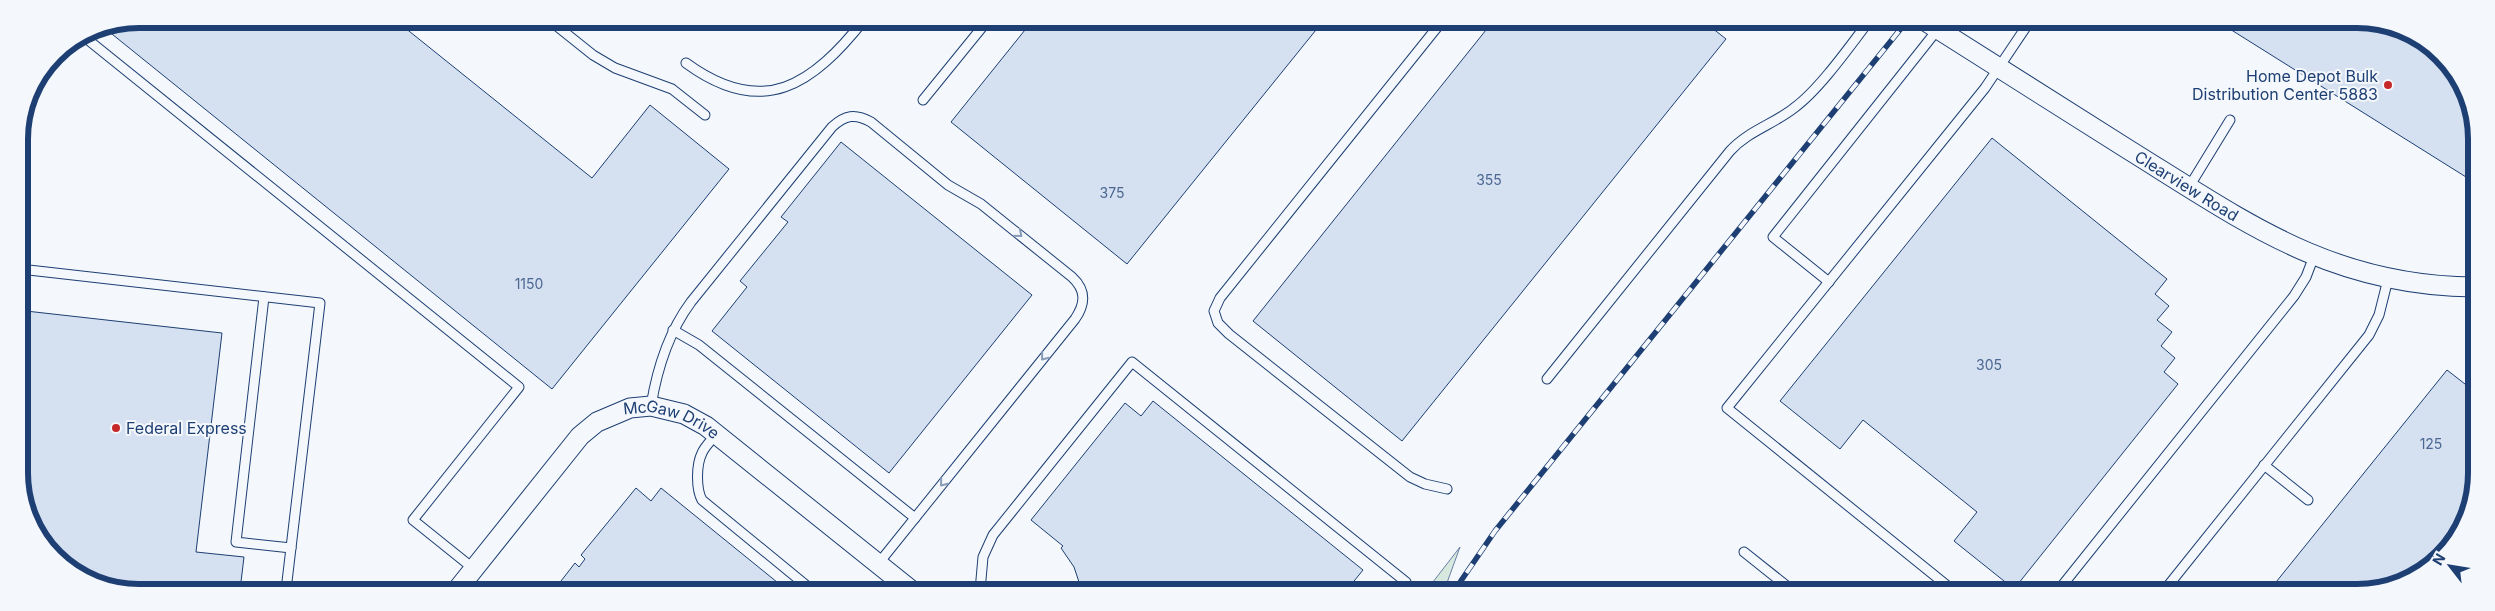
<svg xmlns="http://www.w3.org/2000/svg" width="2495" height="611" font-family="Inter,sans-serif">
<rect width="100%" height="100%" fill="#f4f7fb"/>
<path fill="#d7e8df" stroke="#687fa3" d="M 1460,547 L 1444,591 L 1426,591 Z"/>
<g fill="#d5e0f0" stroke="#1d3f73">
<path d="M 139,19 L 394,19 L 592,178 L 650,105 L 729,169 L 552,389 L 102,26 Z"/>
<path d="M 1033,20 L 1324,20 L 1127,264 L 951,122 Z"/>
<path d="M 1494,20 L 1702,20 L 1726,39 L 1402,441 L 1253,321 Z"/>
<path d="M 2217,21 L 2380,21 L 2441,54 L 2474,116 L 2474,182 Z"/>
<path d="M 1992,138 L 2167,279 L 2155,294 L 2169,306 L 2157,320 L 2172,332 L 2161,346 L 2175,358 L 2164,372 L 2178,384 L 2014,589 L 1954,541 L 1977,512 L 1863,420 L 1840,449 L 1780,401 Z"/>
<path d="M 841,142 L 1032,295 L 889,473 L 712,331 L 747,287 L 740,281 L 788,222 L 781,217 Z"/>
<path d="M 26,311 L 222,333 L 196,552 L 244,557 L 240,590 L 115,590 L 54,557 L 21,496 L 20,360 Z"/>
<path d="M 2447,370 L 2474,391 L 2474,496 L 2460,533 L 2435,563 L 2402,583 L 2364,592 L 2268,592 Z"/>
<path d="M 1153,401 L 1363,570 L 1346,591 L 1082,591 L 1074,567 L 1061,548 L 1063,546 L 1031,520 L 1125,403 L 1141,416 Z"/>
<path d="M 636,488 L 651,501 L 661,488 L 788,591 L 554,590 L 575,563 L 579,567 L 585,559 L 581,555 Z"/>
</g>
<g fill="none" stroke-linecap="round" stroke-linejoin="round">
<g stroke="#1d3f73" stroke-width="11">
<g id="service">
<path d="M 548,19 L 593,55 L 615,68 L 672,89 L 705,115"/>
<path d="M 1443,20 L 1220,298 L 1214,311 L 1218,323 L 1229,334 L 1410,477 L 1425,484 L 1447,489"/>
<path d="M 82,35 L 519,387 L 413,520 L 474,569"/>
<path d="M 686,63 C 764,120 813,84 864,20"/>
<path d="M 923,100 L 988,20"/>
<path d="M 2189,187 L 2230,120"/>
<path d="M 20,269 L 320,303 L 286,590"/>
<path d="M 1829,282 L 1773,237 L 1938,29"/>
<path d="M 264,297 L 236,542 L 291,548"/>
<path d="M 673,330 L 699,345 L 915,518"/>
<path d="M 1547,379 L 1730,151 C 1748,131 1774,124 1794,108 C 1819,90 1850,46 1869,21"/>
<path d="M 651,406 C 657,369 668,333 691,302 L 832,127 C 845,115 855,113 871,122 L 948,185 L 981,204 L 1072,277 C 1086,290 1086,303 1075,319 L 878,564"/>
<path d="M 716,434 C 712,440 705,446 702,453 C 696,465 696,489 702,500 L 813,591"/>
<path d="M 2264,465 L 2308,500"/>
<path d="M 1744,552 L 1793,591"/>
<path d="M 980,591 L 983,557 L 993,535 L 1132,362 L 1406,582 L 1399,591"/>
<path d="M 1955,592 L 1727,408 L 1985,88 L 2030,21"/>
<path d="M 2057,592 L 2294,296 L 2306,277 L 2314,256"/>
<path d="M 2163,592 L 2369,335 L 2379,315 L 2388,279"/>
</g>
</g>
<g stroke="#1d3f73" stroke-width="21">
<g id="minor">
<path id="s1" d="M 1925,21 C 1993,64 2061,107 2129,150 C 2245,222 2331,286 2474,287"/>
<path id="s2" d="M 457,590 L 580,436 L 597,422 L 630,408 L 651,406 L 684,414 L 706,426 L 912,591"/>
</g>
</g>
<use href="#service" stroke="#f4f7fb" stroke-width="9"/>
<use href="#minor" stroke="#f4f7fb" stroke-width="19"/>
<g stroke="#1d3f73" stroke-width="5.5">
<path id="rail" d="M 1454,591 L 1495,531 L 1907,21"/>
</g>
<use href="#rail" stroke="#f4f7fb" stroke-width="4" stroke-dasharray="11" stroke-linecap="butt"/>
</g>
<defs><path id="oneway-chevron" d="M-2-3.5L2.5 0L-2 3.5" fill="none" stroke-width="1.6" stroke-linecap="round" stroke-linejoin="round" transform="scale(1.25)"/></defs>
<g stroke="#889bb7">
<use href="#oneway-chevron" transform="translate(1019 234) rotate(39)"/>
<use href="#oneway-chevron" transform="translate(1044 357) rotate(129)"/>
<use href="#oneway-chevron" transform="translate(943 483) rotate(129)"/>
</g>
<g fill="#c62828" stroke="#f4f7fb" stroke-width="2">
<circle cx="2388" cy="85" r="5"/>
<circle cx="116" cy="428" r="5"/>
</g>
<g text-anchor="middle" stroke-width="4" stroke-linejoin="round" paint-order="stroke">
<g font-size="14" fill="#4b6792">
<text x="1489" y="185">355</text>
<text x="1112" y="198">375</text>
<text x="529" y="289">1150</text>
<text x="1989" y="370">305</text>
<text x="2431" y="449">125</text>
</g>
<g font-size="16" fill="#1d3f73" stroke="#f4f7fb" text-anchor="end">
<text x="2378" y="82">Home Depot Bulk<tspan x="2378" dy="18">Distribution Center 5883</tspan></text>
<text x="126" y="434" text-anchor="start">Federal Express</text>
</g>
<g font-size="16" fill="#1d3f73" stroke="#f4f7fb">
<text dy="6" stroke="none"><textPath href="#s1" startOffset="309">Clearview Road</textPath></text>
<text dy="6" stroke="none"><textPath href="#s2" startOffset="299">McGaw Drive</textPath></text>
</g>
</g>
<path d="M0 0H2495V611H0ZM139 28H2357A111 111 0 0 1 2468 139V473A111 111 0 0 1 2357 584H139A111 111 0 0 1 28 473V139A111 111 0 0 1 139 28Z" fill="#f4f7fb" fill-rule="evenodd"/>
<path fill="none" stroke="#1d3f73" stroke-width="6" d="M139 28H2357A111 111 0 0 1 2468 139V473A111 111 0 0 1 2357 584H139A111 111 0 0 1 28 473V139A111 111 0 0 1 139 28Z"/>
<g transform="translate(2450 566) rotate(301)" stroke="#f4f7fb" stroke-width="4" paint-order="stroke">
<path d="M0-4L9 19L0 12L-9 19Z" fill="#1d3f73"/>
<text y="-8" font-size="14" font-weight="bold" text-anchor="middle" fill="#1d3f73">N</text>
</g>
</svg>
